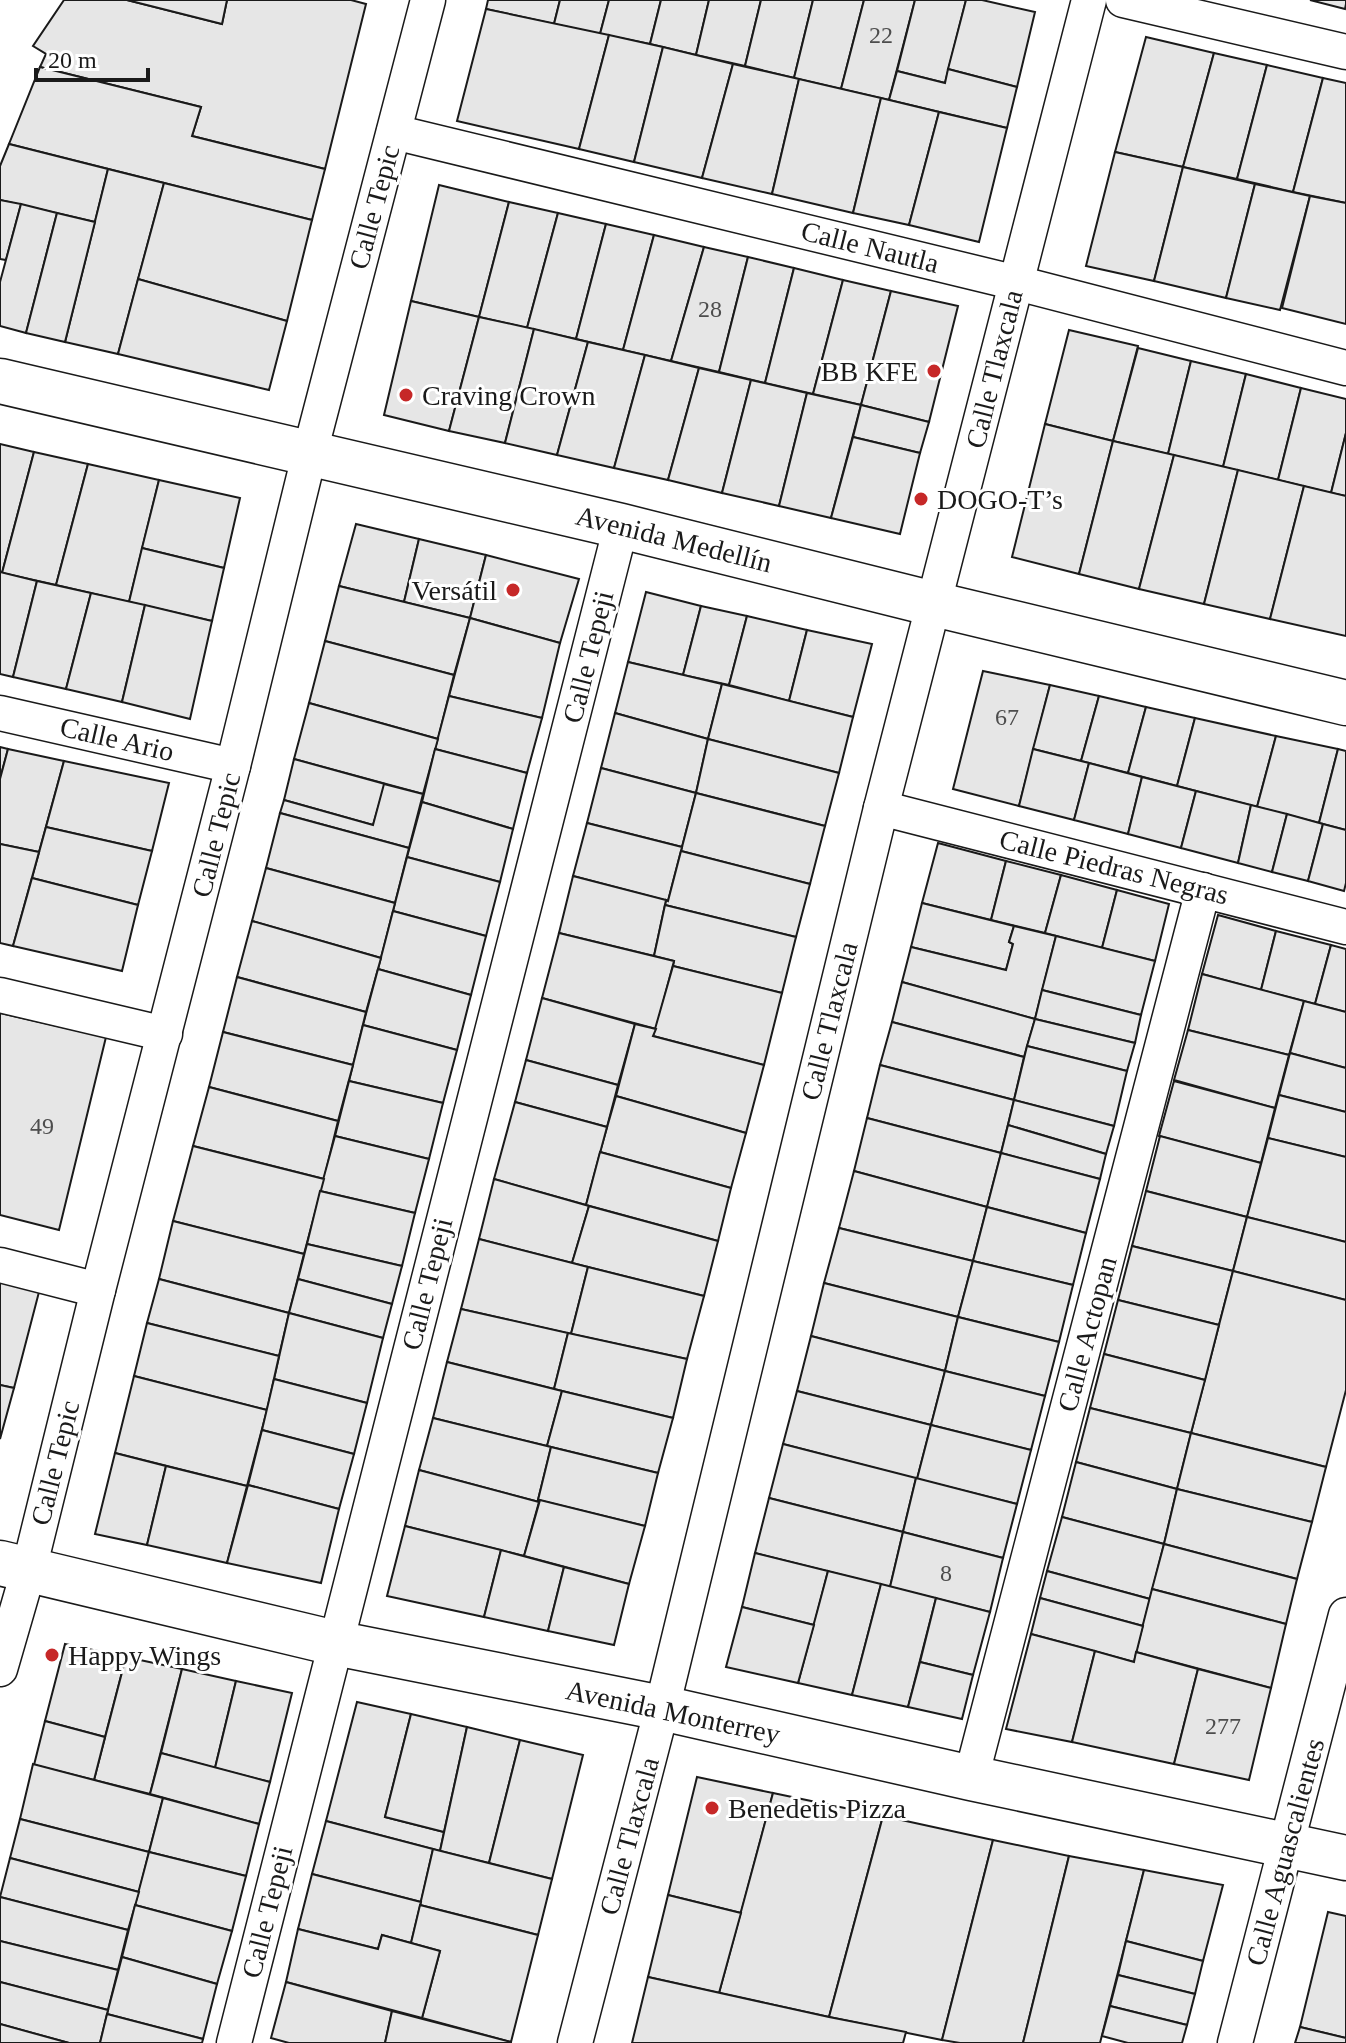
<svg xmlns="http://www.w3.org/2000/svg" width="1346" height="2043" viewBox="0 0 1346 2043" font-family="'Times New Roman',serif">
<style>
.building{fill:#e6e6e6;stroke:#1a1a1a;stroke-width:2}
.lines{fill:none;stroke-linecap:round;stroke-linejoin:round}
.minor-casing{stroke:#1a1a1a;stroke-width:37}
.primary-casing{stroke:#1a1a1a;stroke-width:47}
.minor{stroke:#fff;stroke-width:34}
.primary{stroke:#fff;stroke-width:44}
.poi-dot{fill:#c62828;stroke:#fff;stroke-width:3}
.labels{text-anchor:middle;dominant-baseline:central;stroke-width:6;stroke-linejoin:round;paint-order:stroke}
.number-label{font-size:24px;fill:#4d4d4d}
.street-label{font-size:28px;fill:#1a1a1a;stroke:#fff}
.poi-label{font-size:28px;fill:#1a1a1a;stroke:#fff;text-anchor:start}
</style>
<rect width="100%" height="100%" fill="#fff"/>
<g class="building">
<path d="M64 0H127L222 24 227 0H351L366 4 325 169 192 136 201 107 40 67 46 54 33 46Z"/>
<path d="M127 0H227L222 24Z"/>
<path d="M488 0H560L554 24 486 9Z"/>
<path d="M560 0H609L600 34 554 24Z"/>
<path d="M609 0H661L650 44 600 34Z"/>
<path d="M661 0H709L696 55 650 44Z"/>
<path d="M709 0H761L745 66 696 55Z"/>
<path d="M761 0H813L794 78 745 66Z"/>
<path d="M813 0H864L841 89 794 78Z"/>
<path d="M864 0H915L889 100 841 89Z"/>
<path d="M915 0H966L945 83 897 71Z"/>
<path d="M966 0H982L1035 12 1017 87 948 69Z"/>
<path d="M1310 0H1346V4L1345 9Z"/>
<path d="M486 9 609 35 579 149 457 121Z"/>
<path d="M609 35 663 47 634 162 579 149Z"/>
<path d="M1146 37 1214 53 1183 167 1115 152Z"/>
<path d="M663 47 733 64 702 178 634 162Z"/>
<path d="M1214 53 1267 65 1237 179 1183 167Z"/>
<path d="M733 64 799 79 772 194 702 178Z"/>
<path d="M1267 65 1323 78 1293 192 1237 179Z"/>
<path d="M40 67 201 107 192 136 325 169 312 220 9 144Z"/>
<path d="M948 69 1017 87 1007 128 889 100 897 71 945 83Z"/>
<path d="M1323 78 1346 83V203L1293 192Z"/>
<path d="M799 79 881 98 853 213 772 194Z"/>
<path d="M881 98 939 112 909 225 853 213Z"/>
<path d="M939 112 1007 128 979 242 909 225Z"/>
<path d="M9 144 108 169 95 222 0 200V166Z"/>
<path d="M1115 152 1183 167 1154 281 1086 266Z"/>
<path d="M1183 167 1255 184 1226 298 1154 281Z"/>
<path d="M108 169 164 183 118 354 65 342Z"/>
<path d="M164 183 312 220 287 321 138 279Z"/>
<path d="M1255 184 1310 196 1280 310 1226 298Z"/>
<path d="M439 185 509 202 479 317 411 301Z"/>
<path d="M1310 196 1346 203V324L1282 308Z"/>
<path d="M0 200 21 204 6 260 0 259Z"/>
<path d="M509 202 558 213 527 328 479 317Z"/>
<path d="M21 204 57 213 26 333 0 326V282Z"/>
<path d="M57 213 95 222 65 342 26 333Z"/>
<path d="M558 213 606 224 576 339 527 328Z"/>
<path d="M606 224 654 235 623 350 576 339Z"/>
<path d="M654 235 704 247 671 361 623 350Z"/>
<path d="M704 247 748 257 719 372 671 361Z"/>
<path d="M748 257 794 268 765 383 719 372Z"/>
<path d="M794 268 843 280 813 394 765 383Z"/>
<path d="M138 279 287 321 269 390 118 354Z"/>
<path d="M843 280 891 291 861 405 813 394Z"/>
<path d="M891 291 958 306 929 422 861 405Z"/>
<path d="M411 301 479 317 449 431 384 415Z"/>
<path d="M479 317 534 329 505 443 449 431Z"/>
<path d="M534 329 588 342 557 455 505 443Z"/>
<path d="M1069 330 1138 346 1113 441 1045 424Z"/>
<path d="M588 342 645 355 614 468 557 455Z"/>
<path d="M1138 348 1191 361 1168 454 1113 441Z"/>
<path d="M645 355 699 368 668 480 614 468Z"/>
<path d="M1191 361 1246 374 1223 467 1168 454Z"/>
<path d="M699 368 751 380 722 493 668 480Z"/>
<path d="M1246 374 1301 388 1278 480 1223 467Z"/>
<path d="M751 380 807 393 779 506 722 493Z"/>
<path d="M1301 388 1346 399V433L1331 493 1278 480Z"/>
<path d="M807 393 861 405 831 518 779 506Z"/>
<path d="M861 405 929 422 920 453 853 437Z"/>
<path d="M1045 424 1113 441 1079 574 1012 557Z"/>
<path d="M1346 433V496L1331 493Z"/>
<path d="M853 437 920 453 900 534 831 518Z"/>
<path d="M1113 441 1174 455 1139 589 1079 574Z"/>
<path d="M0 444 34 452 2 573 0 572Z"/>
<path d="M34 452 88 464 56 585 2 573Z"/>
<path d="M1174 455 1238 470 1204 604 1139 589Z"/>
<path d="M88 464 159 480 129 602 56 585Z"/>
<path d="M1238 470 1304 486 1270 619 1204 604Z"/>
<path d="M159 480 240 498 224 568 142 548Z"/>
<path d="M1304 486 1346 496V636L1270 619Z"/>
<path d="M356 524 419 539 404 602 339 586Z"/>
<path d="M419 539 486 555 470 618 404 602Z"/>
<path d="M142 548 224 568 212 621 129 602Z"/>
<path d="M486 555 579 579 560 643 470 618Z"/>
<path d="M0 572 37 581 13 677 0 674Z"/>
<path d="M37 581 91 593 66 689 13 677Z"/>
<path d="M339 586 470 618 454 675 325 641Z"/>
<path d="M646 592 701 606 683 675 628 662Z"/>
<path d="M91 593 145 605 122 702 66 689Z"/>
<path d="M145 605 212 621 190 719 122 702Z"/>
<path d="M701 606 747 616 729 685 683 675Z"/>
<path d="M747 616 807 630 789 701 729 685Z"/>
<path d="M470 618 560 643 542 718 449 696Z"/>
<path d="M807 630 872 644 853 717 789 701Z"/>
<path d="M325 641 454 675 438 739 309 703Z"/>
<path d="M628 662 722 684 708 739 615 713Z"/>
<path d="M983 671 1050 685 1019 806 953 789Z"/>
<path d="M722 684 853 717 839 773 708 739Z"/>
<path d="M1050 685 1099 696 1081 761 1033 749Z"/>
<path d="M449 696 542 718 527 773 435 749Z"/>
<path d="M1099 696 1146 707 1128 773 1081 761Z"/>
<path d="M309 703 438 739 423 794 294 759Z"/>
<path d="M1146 707 1195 718 1177 786 1128 773Z"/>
<path d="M615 713 708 739 696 793 601 768Z"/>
<path d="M1195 718 1276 736 1257 807 1177 786Z"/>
<path d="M1276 736 1338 749 1319 823 1257 807Z"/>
<path d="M708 739 839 773 825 826 696 793Z"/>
<path d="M0 747 8 749 0 779Z"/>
<path d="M8 749 64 761 39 852 0 844V779Z"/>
<path d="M435 749 527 773 513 829 422 802Z"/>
<path d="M1033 749 1089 763 1074 820 1019 806Z"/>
<path d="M1338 749 1346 751V830L1319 823Z"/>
<path d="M294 759 385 784 373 825 284 800Z"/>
<path d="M64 761 169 783 152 851 46 827Z"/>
<path d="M1089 763 1142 777 1128 834 1074 820Z"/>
<path d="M601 768 696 793 682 847 587 823Z"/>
<path d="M1142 777 1196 791 1181 848 1128 834Z"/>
<path d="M384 784 423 794 409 848 280 813 284 800 373 825Z"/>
<path d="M1196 791 1251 805 1238 863 1181 848Z"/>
<path d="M696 793 825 826 810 884 681 851Z"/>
<path d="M422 802 513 829 500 882 407 857Z"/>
<path d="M1251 805 1287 814 1272 872 1238 863Z"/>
<path d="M280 813 409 848 395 903 266 868Z"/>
<path d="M1287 814 1323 824 1308 881 1272 872Z"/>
<path d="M587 823 682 847 668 901 573 876Z"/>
<path d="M1323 824 1346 830V883L1344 891 1308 881Z"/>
<path d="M46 827 152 851 138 905 32 878Z"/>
<path d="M938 843 1006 861 991 920 922 903Z"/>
<path d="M0 844 39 852 13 946 0 943Z"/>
<path d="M681 851 810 884 796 937 665 905 666 900 668 901Z"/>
<path d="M407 857 500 882 486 936 393 911Z"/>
<path d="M1006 861 1061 875 1045 933 991 920Z"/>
<path d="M266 868 395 903 381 958 252 921Z"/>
<path d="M1061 875 1117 890 1102 948 1045 933Z"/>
<path d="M573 876 666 900 654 956 559 933Z"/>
<path d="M32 878 138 905 122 971 13 946Z"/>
<path d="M1117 890 1169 904 1155 961 1102 948Z"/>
<path d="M922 903 1014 926 1009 942 1013 944 1006 970 911 947Z"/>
<path d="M665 905 796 937 782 993 673 966 674 961 654 956Z"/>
<path d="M393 911 486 936 471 995 378 969Z"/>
<path d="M1218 915 1276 931 1261 990 1202 974Z"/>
<path d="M252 921 381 958 366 1012 237 977Z"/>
<path d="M1014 926 1056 936 1035 1019 902 982 911 947 1006 970 1013 944 1009 942Z"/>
<path d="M1276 931 1331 945 1315 1004 1261 990Z"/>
<path d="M559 933 674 961 656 1029 542 998Z"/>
<path d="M1056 936 1155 961 1141 1015 1042 990Z"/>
<path d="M1331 945 1346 949V1012L1315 1004Z"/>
<path d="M673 966 782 993 764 1065 653 1036Z"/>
<path d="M378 969 471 995 457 1050 363 1025Z"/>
<path d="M1202 974 1304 1001 1289 1055 1188 1030Z"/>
<path d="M237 977 366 1012 353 1065 223 1032Z"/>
<path d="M902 982 1035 1019 1024 1057 892 1022Z"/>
<path d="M1042 990 1141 1015 1135 1043 1035 1019Z"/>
<path d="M542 998 635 1024 618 1085 526 1060Z"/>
<path d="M1304 1001 1346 1012V1068L1290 1053Z"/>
<path d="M0 1013 106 1037 59 1230 0 1215Z"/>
<path d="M1035 1019 1135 1043 1127 1071 1027 1046Z"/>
<path d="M892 1022 1024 1057 1014 1100 880 1065Z"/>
<path d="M635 1024 656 1029 653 1036 764 1065 746 1133 616 1096Z"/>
<path d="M363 1025 457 1050 443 1103 349 1081Z"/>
<path d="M1188 1030 1289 1055 1275 1108 1174 1080Z"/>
<path d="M223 1032 353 1065 338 1121 209 1087Z"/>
<path d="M1027 1046 1127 1071 1114 1126 1014 1100Z"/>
<path d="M1290 1053 1346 1068V1112L1279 1095Z"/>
<path d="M526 1060 618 1085 607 1127 515 1102Z"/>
<path d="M880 1065 1014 1100 1001 1153 867 1118Z"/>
<path d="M349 1081 443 1103 429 1159 335 1136Z"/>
<path d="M1174 1081 1275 1108 1261 1163 1159 1136Z"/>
<path d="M209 1087 338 1121 324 1179 193 1146Z"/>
<path d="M1279 1095 1346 1112V1157L1268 1138Z"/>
<path d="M616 1096 746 1133 731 1188 600 1152Z"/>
<path d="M1014 1100 1114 1126 1106 1154 1008 1125Z"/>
<path d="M515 1102 607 1127 586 1205 494 1179Z"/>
<path d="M867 1118 1001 1153 987 1207 854 1171Z"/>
<path d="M1008 1125 1106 1154 1100 1179 1001 1153Z"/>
<path d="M335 1136 429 1159 415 1213 320 1191Z"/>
<path d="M1160 1136 1261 1163 1247 1217 1146 1191Z"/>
<path d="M1268 1138 1346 1157V1242L1247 1217Z"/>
<path d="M193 1146 324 1179 304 1254 173 1221Z"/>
<path d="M600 1152 731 1188 718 1241 586 1205Z"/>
<path d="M1001 1153 1100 1179 1086 1233 987 1207Z"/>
<path d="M854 1171 987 1207 973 1261 839 1228Z"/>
<path d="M494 1179 589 1206 572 1263 479 1239Z"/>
<path d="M320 1191 415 1213 402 1266 307 1244Z"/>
<path d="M1146 1191 1247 1217 1233 1271 1132 1246Z"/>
<path d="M589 1206 718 1241 704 1296 572 1263Z"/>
<path d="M987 1207 1086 1233 1073 1285 973 1261Z"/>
<path d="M1247 1217 1346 1242V1300L1233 1271Z"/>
<path d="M173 1221 304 1254 289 1313 159 1279Z"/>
<path d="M839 1228 973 1261 958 1317 824 1283Z"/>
<path d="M479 1239 588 1267 571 1334 461 1309Z"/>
<path d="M307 1244 402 1266 392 1304 298 1279Z"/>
<path d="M1132 1246 1233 1271 1219 1325 1118 1300Z"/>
<path d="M973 1261 1073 1285 1059 1342 958 1317Z"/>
<path d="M588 1267 704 1296 687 1359 571 1334Z"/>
<path d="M1233 1271 1346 1300V1390L1326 1467 1191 1433Z"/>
<path d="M159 1279 289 1313 279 1356 147 1323Z"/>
<path d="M298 1279 392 1304 383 1338 289 1313Z"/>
<path d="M0 1282 39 1292 14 1388 0 1385Z"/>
<path d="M824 1283 958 1317 945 1371 811 1336Z"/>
<path d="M1118 1300 1219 1325 1205 1380 1104 1354Z"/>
<path d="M461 1309 568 1333 554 1389 447 1362Z"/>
<path d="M289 1313 383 1338 367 1403 274 1379Z"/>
<path d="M958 1317 1059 1342 1045 1396 945 1371Z"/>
<path d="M147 1323 279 1356 267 1410 134 1376Z"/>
<path d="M568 1333 687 1359 673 1418 554 1389Z"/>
<path d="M811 1336 945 1371 931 1425 797 1391Z"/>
<path d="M1104 1354 1205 1380 1191 1433 1090 1408Z"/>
<path d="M447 1362 562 1391 547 1446 433 1418Z"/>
<path d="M945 1371 1045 1396 1031 1450 931 1425Z"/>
<path d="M134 1376 267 1410 247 1486 115 1453Z"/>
<path d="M274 1379 367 1403 354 1454 262 1430Z"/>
<path d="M0 1385 14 1388 0 1439Z"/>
<path d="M562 1391 673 1418 658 1473 547 1446Z"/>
<path d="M797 1391 931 1425 917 1479 783 1444Z"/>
<path d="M1090 1408 1191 1433 1177 1489 1076 1462Z"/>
<path d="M433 1418 551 1447 538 1500 539 1502 419 1470Z"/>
<path d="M931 1425 1031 1450 1017 1504 917 1479Z"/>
<path d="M262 1430 354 1454 339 1509 248 1485Z"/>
<path d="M1191 1433 1326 1467 1312 1522 1177 1489Z"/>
<path d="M783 1444 916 1478 903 1532 769 1498Z"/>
<path d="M551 1447 658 1473 645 1526 538 1500Z"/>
<path d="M115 1453 166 1466 147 1545 95 1534Z"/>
<path d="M1076 1462 1177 1489 1164 1544 1062 1517Z"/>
<path d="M166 1466 247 1486 227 1563 147 1545Z"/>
<path d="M419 1470 539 1502 524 1556 405 1526Z"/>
<path d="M916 1478 1017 1504 1003 1558 903 1532Z"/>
<path d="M248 1485 339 1509 321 1583 227 1563Z"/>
<path d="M1177 1489 1312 1522 1297 1579 1164 1544Z"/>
<path d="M769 1498 903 1532 890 1587 755 1553Z"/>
<path d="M540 1500 645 1526 629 1584 524 1556Z"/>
<path d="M1062 1517 1164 1544 1150 1599 1047 1571Z"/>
<path d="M405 1526 501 1550 484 1617 387 1596Z"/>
<path d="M903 1532 1003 1558 990 1612 890 1587Z"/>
<path d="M1164 1544 1297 1579 1286 1624 1152 1589Z"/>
<path d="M501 1550 564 1567 548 1631 484 1617Z"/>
<path d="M755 1553 828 1571 814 1625 742 1607Z"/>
<path d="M564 1567 629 1584 614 1645 548 1631Z"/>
<path d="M828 1571 881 1584 852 1695 798 1683Z"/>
<path d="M1047 1571 1150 1599 1143 1626 1040 1598Z"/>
<path d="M881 1584 936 1598 908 1707 852 1695Z"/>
<path d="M1152 1589 1286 1624 1271 1688 1136 1652Z"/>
<path d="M936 1598 990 1612 973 1675 920 1662Z"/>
<path d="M1040 1598 1143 1626 1134 1662 1031 1634Z"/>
<path d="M742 1607 814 1625 798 1683 726 1667Z"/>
<path d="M1031 1634 1095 1651 1072 1742 1006 1729Z"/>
<path d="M65 1644 126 1657 105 1737 45 1721Z"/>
<path d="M1095 1651 1134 1662 1136 1652 1198 1669 1174 1764 1072 1742Z"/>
<path d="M126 1657 182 1669 150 1794 94 1780Z"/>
<path d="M920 1662 973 1675 962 1719 908 1707Z"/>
<path d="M182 1669 236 1681 215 1768 161 1753Z"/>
<path d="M1198 1669 1271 1688 1249 1780 1174 1764Z"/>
<path d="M236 1681 292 1693 270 1782 215 1768Z"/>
<path d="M357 1702 411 1714 385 1817 444 1832 440 1851 326 1821Z"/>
<path d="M411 1714 467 1727 444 1832 385 1817Z"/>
<path d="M45 1721 105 1737 94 1780 34 1765Z"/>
<path d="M467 1727 520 1740 489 1863 440 1851Z"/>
<path d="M520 1740 583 1755 552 1879 489 1863Z"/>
<path d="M161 1753 270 1782 259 1824 150 1794Z"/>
<path d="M33 1764 163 1798 149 1852 20 1819Z"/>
<path d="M697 1777 773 1793 741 1913 668 1895Z"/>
<path d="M773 1793 883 1816 829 2017 719 1993Z"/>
<path d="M163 1798 259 1824 246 1876 149 1852Z"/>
<path d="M883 1816 993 1840 942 2040 829 2017Z"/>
<path d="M20 1819 149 1852 139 1892 10 1858Z"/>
<path d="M326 1821 433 1849 421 1902 312 1874Z"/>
<path d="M993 1840 1069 1856 1023 2043H960L942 2040Z"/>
<path d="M433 1849 552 1879 538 1935 420 1905Z"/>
<path d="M149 1852 246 1876 232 1931 135 1905Z"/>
<path d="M1069 1856 1144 1870 1100 2043H1023Z"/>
<path d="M10 1858 139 1892 128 1930 0 1897Z"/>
<path d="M1144 1870 1223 1885 1203 1961 1126 1941Z"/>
<path d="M312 1874 421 1902 411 1943 382 1935 378 1949 298 1929Z"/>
<path d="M668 1895 741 1913 719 1993 648 1977Z"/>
<path d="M0 1897 128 1930 118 1970 0 1941Z"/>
<path d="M135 1905 232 1931 217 1984 122 1957Z"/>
<path d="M420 1905 538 1935 511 2042 422 2018 440 1951 411 1943Z"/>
<path d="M1328 1912 1346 1916V2038L1300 2027Z"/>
<path d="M298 1929 378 1949 382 1935 440 1951 422 2018 286 1982Z"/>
<path d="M0 1941 118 1970 108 2010 0 1982Z"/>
<path d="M1126 1941 1203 1961 1195 1994 1118 1975Z"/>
<path d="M122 1957 217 1984 203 2039 107 2014Z"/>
<path d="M1118 1975 1195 1994 1187 2025 1110 2006Z"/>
<path d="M648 1977 829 2017 906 2032 903 2043H632Z"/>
<path d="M0 1982 108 2010 100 2043H69L0 2024Z"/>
<path d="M286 1982 392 2011 385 2043H289L271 2038Z"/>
<path d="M1110 2006 1187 2025 1182 2043H1128L1102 2036Z"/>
<path d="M392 2011 511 2042V2043H385Z"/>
<path d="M107 2014 203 2039 202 2043H100Z"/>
<path d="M0 2024 69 2043H0Z"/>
<path d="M1300 2027 1346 2038V2043H1295Z"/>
</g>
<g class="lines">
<defs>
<g id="minor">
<path d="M1123 0 1346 52"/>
<path d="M394 132 1017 283 1346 368"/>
<path d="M0 713 233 766"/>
<path d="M881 808 1346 927"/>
<path d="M0 995 165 1034"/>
<path d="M0 1265 98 1290"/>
<path d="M0 1669 29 1569 98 1290 233 766 310 452 428 0"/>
<path d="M971 1778 1203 890"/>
<path d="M234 2043 621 526"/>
<path d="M575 2043 662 1708 881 808 1089 0"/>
<path d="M1235 2043 1346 1615"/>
</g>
<g id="primary">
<path d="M0 381 621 526 934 604 1346 703"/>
<path d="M0 1563 335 1643 662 1708 971 1778 1346 1858"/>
</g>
</defs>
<use href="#minor" class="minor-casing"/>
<use href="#primary" class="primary-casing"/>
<use href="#minor" class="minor"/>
<use href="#primary" class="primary"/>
</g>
<g class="poi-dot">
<circle cx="934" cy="371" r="8"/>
<circle cx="406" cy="395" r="8"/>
<circle cx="921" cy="499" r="8"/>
<circle cx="513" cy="590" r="8"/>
<circle cx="52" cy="1655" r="8"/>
<circle cx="712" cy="1808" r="8"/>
</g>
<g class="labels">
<g class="number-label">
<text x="881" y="35">22</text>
<text x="710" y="309">28</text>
<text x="1007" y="717">67</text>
<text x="42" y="1126">49</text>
<text x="946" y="1573">8</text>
<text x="1223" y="1726">277</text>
</g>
<g class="street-label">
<text transform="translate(374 207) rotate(-75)">Calle Tepic</text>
<text transform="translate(870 247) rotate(14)">Calle Nautla</text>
<text transform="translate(994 369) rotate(-76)">Calle Tlaxcala</text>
<text transform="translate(674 539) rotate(14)">Avenida Medellín</text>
<text transform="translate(588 657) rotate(-76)">Calle Tepeji</text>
<text transform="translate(117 739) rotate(13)">Calle Ario</text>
<text transform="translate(216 835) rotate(-76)">Calle Tepic</text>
<text transform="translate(1114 867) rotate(14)">Calle Piedras Negras</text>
<text transform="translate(829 1021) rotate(-76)">Calle Tlaxcala</text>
<text transform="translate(427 1284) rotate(-76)">Calle Tepeji</text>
<text transform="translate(1087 1334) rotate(-75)">Calle Actopan</text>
<text transform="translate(55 1463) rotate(-76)">Calle Tepic</text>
<text transform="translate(673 1712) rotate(12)">Avenida Monterrey</text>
<text transform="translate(629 1836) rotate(-75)">Calle Tlaxcala</text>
<text transform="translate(1285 1852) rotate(-75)">Calle Aguascalientes</text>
<text transform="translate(267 1912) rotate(-76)">Calle Tepeji</text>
</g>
<g class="poi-label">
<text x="918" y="371" text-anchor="end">BB KFE</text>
<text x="422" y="395">Craving Crown</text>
<text x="937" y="499">DOGO-T’s</text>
<text x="497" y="590" text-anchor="end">Versátil</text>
<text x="68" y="1655">Happy Wings</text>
<text x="728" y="1808">Benedetis Pizza</text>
</g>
</g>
<path d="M36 68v12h112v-12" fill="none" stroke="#1a1a1a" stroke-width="4"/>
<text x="48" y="68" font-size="24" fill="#1a1a1a" stroke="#ffffff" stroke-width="6" paint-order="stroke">20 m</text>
</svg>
